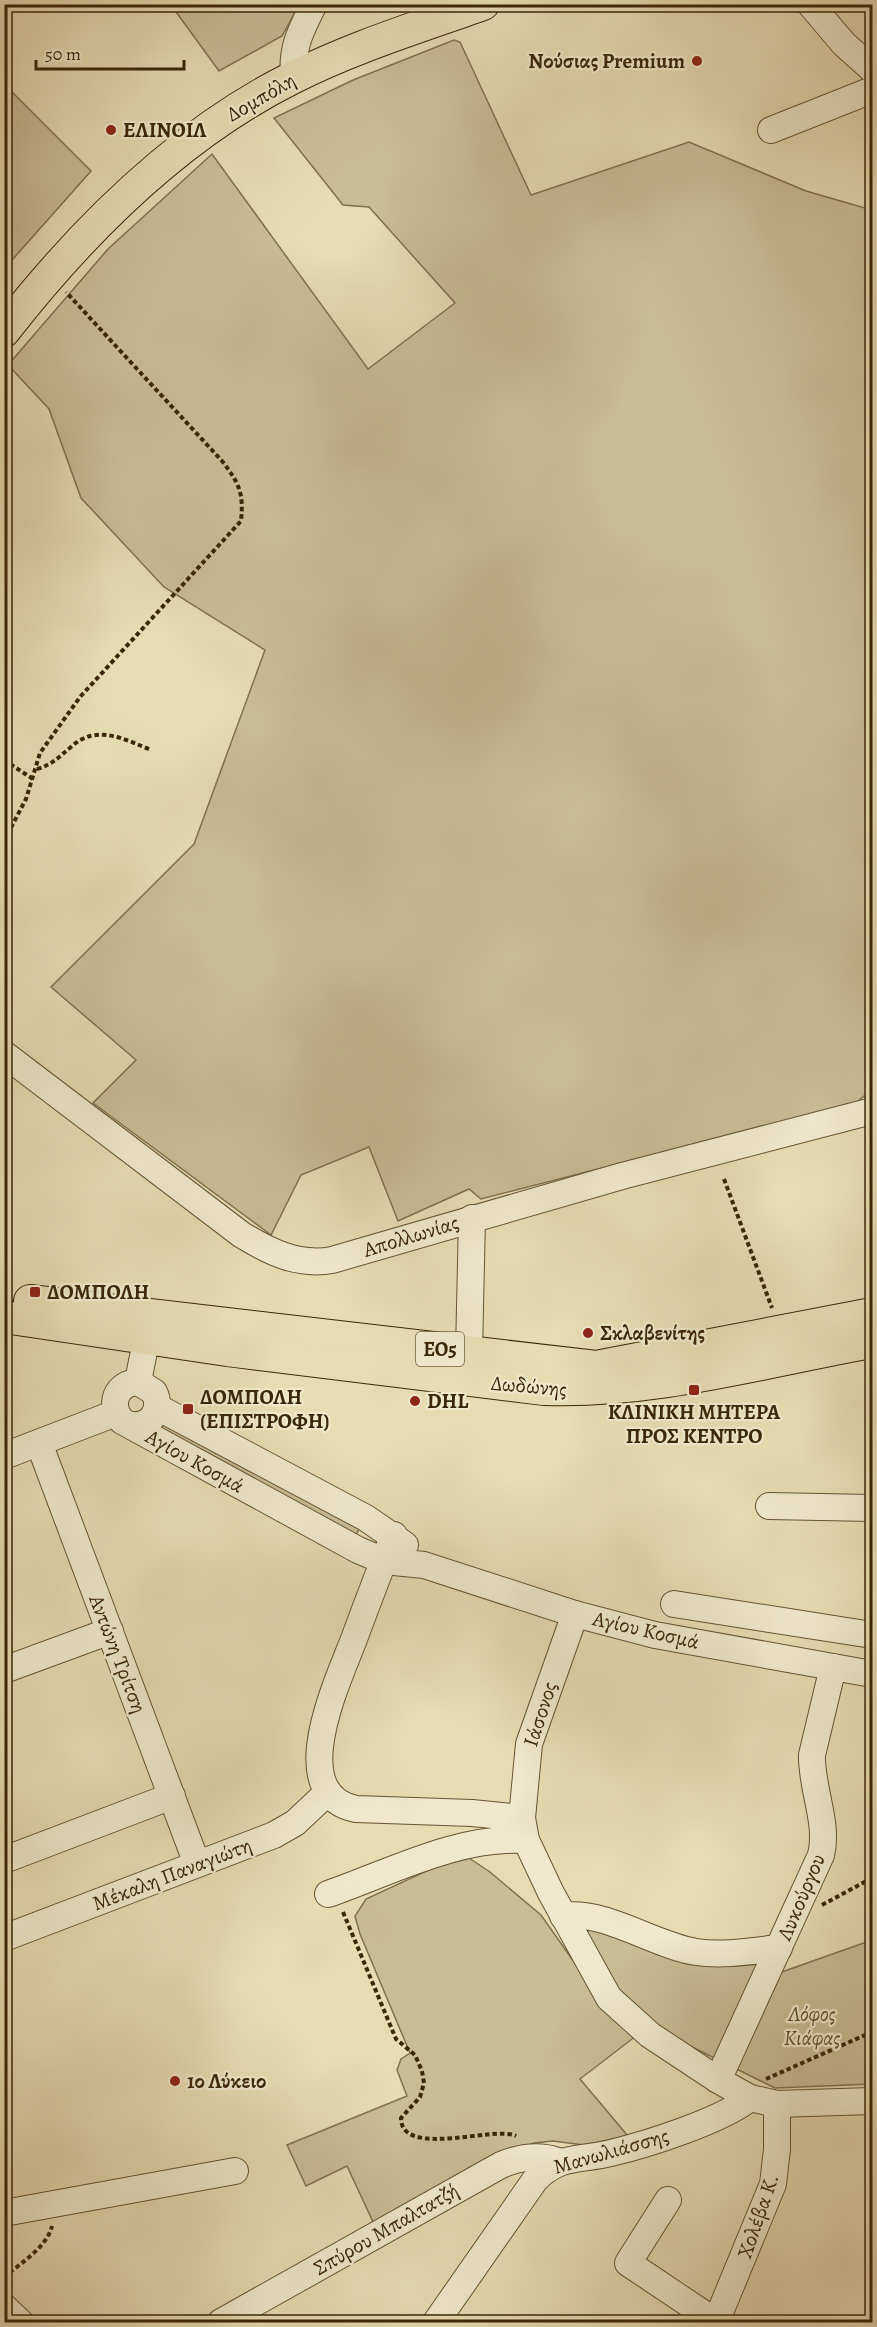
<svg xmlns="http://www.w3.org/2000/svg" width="877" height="2327" viewBox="0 0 877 2327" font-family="Alegreya,serif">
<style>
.green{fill:#cabc95;stroke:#82714f;stroke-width:1.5}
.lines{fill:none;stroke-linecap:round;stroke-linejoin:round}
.minor-casing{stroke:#665333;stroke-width:28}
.major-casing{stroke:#3b2609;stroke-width:34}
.path{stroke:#3b2609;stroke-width:4;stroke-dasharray:4.5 3;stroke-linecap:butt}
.minor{stroke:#efe8cd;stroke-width:26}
.major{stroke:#e7dbb2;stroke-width:32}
.poi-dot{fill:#8f2418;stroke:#efe8cd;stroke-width:2}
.labels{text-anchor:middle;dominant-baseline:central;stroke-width:4.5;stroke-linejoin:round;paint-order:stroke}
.shield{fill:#efe8cd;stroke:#716044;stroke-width:1.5}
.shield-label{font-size:20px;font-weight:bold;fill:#3b2609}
.poi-label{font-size:21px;font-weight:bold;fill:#3b2609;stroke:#efe8cd;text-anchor:start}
.street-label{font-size:21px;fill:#3b2609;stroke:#efe8cd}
.park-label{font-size:21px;font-style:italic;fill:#5f4c2c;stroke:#efe8cd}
</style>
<rect width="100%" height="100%" fill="#e7dbb2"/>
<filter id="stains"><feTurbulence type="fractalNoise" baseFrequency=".00333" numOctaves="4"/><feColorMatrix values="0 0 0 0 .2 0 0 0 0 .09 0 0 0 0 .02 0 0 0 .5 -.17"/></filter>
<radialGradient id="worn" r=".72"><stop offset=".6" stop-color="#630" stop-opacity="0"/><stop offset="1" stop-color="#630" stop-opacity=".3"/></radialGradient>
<g class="green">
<path d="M171 5H299L282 36 219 71Z"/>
<path d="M454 40 460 42 531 195 689 142 806 191 872 210V1089L856 1103 481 1199 469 1189 398 1221 369 1147 301 1175 271 1235 93 1103 136 1060 51 987 194 844 265 650 164 587 81 498 49 409 8 365 108 249 212 154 368 369 455 303 369 207 343 205 274 118 353 80Z"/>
<path d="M5 85 91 171 5 268Z"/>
<path d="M164 1422 359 1529 353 1540 158 1433Z"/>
<path d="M463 1854 490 1872 541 1915 586 1979 636 2036 580 2079 628 2136 584 2145 553 2141 534 2143 503 2155 374 2224 347 2166 306 2186 287 2145 407 2096 397 2070 401 2059 410 2053 360 1934 355 1916 366 1899Z"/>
<path d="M597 1923 764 1959 776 1974 872 1940V2084L775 2088 680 2041 656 2026 612 1991 584 1935Z"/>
</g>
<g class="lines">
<defs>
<g id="minor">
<path d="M810 4 844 44 872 69"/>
<path d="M294 77C291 48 301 30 314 4"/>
<path d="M771 130 872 90"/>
<path d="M4 1054 242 1235C270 1252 298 1266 332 1260L622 1176 872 1111"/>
<path d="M469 1352 472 1218"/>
<path d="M138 1382 150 1320"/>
<path d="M157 1407 366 1518 405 1545"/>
<path d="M132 1425C151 1427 163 1409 154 1392L138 1382C116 1383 108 1405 122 1421L358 1550 384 1561 424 1565 575 1614 655 1635 872 1674"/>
<path d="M39 1443 197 1864"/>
<path d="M4 1456 116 1413"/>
<path d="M769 1506 872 1508"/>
<path d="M394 1535C380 1569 367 1604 354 1639 339 1679 283 1794 356 1809L472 1813 522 1818"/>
<path d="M674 1604 872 1635"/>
<path d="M575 1614 529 1744 522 1818 526 1840 551 1893 609 1998 650 2035 718 2080 750 2098 777 2104 872 2101"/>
<path d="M4 1670 110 1631"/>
<path d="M4 1860 172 1796"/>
<path d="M328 1894C391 1872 458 1836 526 1840"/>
<path d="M563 1916C606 1910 653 1945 696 1952 723 1956 752 1951 779 1948"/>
<path d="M4 1938 274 1835 295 1823 328 1792"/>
<path d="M718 2080 821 1855C829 1823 811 1788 812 1755L833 1667"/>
<path d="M668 2200 628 2263 716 2322"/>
<path d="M4 2213 235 2171"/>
<path d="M4 2307 20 2322"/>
<path d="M221 2322 501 2165C520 2157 538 2154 558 2161"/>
<path d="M436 2322 535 2180C560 2154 580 2161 611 2153 648 2144 721 2121 750 2098"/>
<path d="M716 2322 773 2184 777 2149V2104"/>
</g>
<g id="major">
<path d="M4 331C82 231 178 135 292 78 353 47 419 27 483 4"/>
<path d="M30 1301 596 1367 872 1314"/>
<path d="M4 1317 227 1350 544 1389C655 1393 764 1361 872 1342"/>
</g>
</defs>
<use href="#minor" class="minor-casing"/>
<use href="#major" class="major-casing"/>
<g class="path">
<path d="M4 760 33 779"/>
<path d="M37 769C52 765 60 756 72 746 97 724 124 739 151 750"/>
<path d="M4 841 26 799 40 753 80 697 241 521C244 493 239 483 222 461L66 292"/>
<path d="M724 1179 772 1308"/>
<path d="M822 1905 872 1878"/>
<path d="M343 1912 396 2039 415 2055 422 2071 424 2083 420 2097 401 2118C401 2159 496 2125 516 2136"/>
<path d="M766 2079 872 2032"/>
<path d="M4 2277C21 2263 47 2247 52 2226"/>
</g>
<use href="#minor" class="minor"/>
<use href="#major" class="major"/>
</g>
<g class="poi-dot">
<circle cx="697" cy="61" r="6"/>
<circle cx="111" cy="130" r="6"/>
<rect x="29" y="1286" width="12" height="12" rx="3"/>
<circle cx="588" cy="1333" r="6"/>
<rect x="688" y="1384" width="12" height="12" rx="3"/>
<circle cx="415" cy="1401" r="6"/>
<rect x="182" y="1403" width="12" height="12" rx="3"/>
<circle cx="175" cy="2081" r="6"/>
</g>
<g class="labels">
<rect class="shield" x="416" y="1332" width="48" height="34" rx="4.5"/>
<g class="shield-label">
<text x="440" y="1349">ΕΟ5</text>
</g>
<g class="poi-label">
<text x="685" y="61" text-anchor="end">Νούσιας Premium</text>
<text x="123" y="130">ΕΛΙΝΟΙΛ</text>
<text x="47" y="1292">ΔΟΜΠΟΛΗ</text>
<text x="600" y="1333">Σκλαβενίτης</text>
<text x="200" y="1397">ΔΟΜΠΟΛΗ<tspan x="200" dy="24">(ΕΠΙΣΤΡΟΦΗ)</tspan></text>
<text x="427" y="1401">DHL</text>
<text x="694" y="1412" text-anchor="middle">ΚΛΙΝΙΚΗ ΜΗΤΕΡΑ<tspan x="694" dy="24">ΠΡΟΣ ΚΕΝΤΡΟ</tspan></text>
<text x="187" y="2081">1ο Λύκειο</text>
</g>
<g class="street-label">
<text transform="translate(261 97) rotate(-30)">Δομπόλη</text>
<text transform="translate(411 1236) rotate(-17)">Απολλωνίας</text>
<text transform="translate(529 1386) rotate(5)">Δωδώνης</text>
<text transform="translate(195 1461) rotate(29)">Αγίου Κοσμά</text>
<text transform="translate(646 1630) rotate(13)">Αγίου Κοσμά</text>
<text transform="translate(118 1654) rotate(69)">Αντώνη Τρίτση</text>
<text transform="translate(540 1714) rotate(-72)">Ιάσονος</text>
<text transform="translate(172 1874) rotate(-21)">Μέκαλη Παναγιώτη</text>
<text transform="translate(801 1897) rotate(-67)">Λυκούργου</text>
<text transform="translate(611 2151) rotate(-16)">Μανωλιάσσης</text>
<text transform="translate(758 2216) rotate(-71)">Χολέβα Κ.</text>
<text transform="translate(386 2229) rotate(-30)">Σπύρου Μπαλτατζή</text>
</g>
<g class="park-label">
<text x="812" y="2014">Λόφος<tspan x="812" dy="24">Κιάφας</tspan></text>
</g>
</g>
<rect width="877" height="2327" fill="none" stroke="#e7dbb2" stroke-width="24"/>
<rect x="6" y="6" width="865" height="2315" fill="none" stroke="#3b2609" stroke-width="3"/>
<rect x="12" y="12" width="853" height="2303" fill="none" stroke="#3b2609" stroke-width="1.5"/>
<path d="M36 60v9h148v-9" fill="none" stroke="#3b2609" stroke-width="3"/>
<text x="45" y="60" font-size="18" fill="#3b2609" stroke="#efe8cd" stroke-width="4.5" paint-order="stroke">50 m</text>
<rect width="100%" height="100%" filter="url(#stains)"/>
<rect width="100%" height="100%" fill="url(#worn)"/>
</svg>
